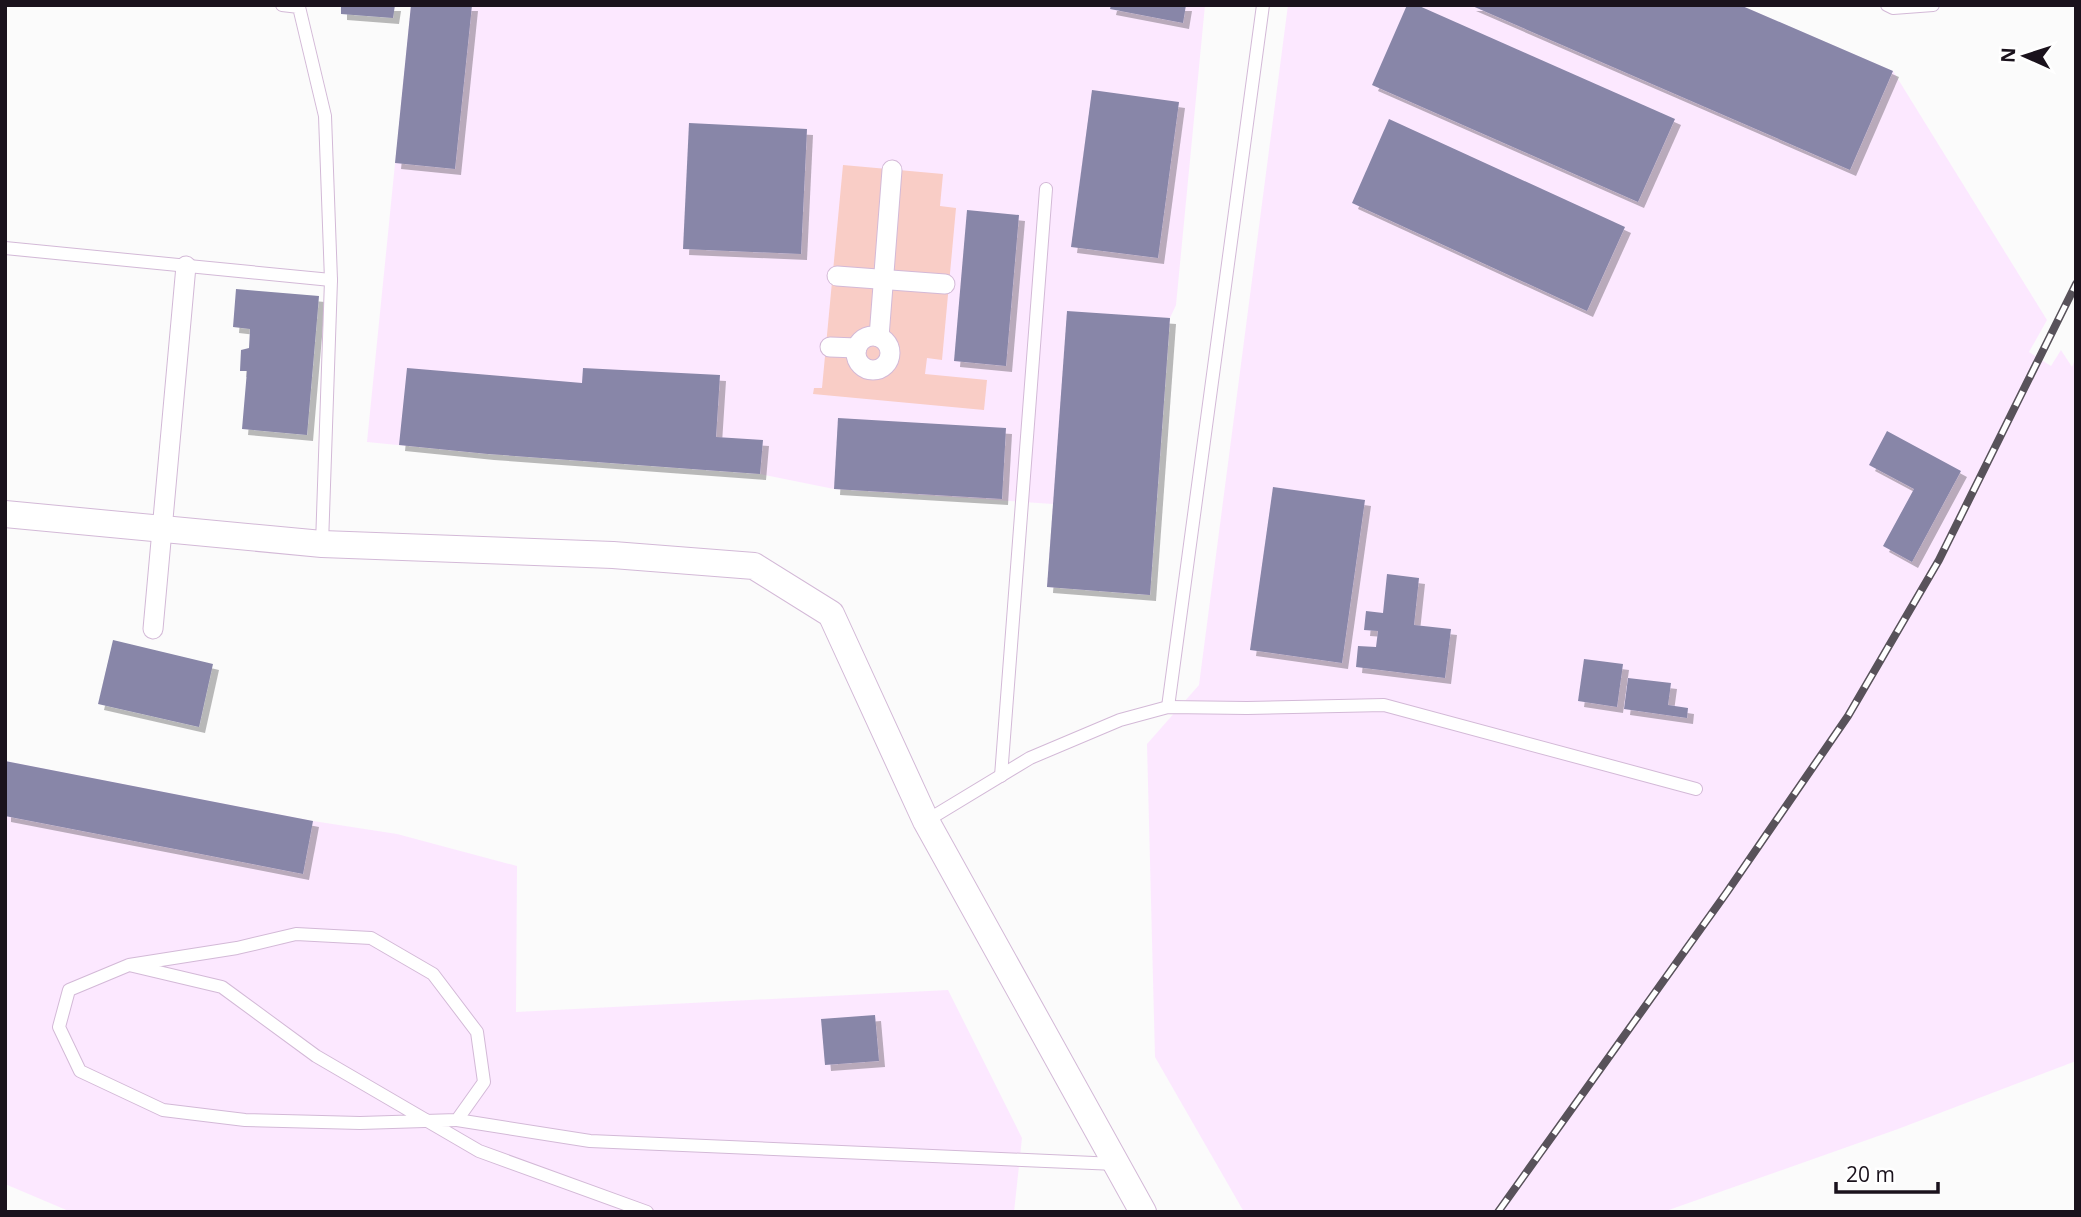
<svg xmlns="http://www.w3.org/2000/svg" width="2081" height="1217" viewBox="0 0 2081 1217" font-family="'Open Sans',sans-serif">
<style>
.built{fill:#fce8ff}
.green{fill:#f9cdc6}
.building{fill:#8886a8;filter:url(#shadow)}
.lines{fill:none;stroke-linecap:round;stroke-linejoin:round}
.service-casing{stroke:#d3b9d7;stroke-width:14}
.pedestrian-casing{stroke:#d3b9d7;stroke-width:21}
.minor-casing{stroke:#d3b9d7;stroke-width:28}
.service{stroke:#fff;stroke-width:12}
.pedestrian{stroke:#fff;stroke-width:19}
.minor{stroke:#fff;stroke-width:26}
.rail-casing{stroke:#58525a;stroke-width:8}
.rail{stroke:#fff;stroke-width:5;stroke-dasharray:16;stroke-linecap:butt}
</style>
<defs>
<filter id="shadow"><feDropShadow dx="6" dy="6" stdDeviation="0" flood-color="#0004"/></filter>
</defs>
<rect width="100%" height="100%" fill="#fbfbfb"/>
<g class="built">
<path d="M411 5H1205L1176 305 1170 318 1150 595 1047 587 1053 504 834 489 760 474 488 454 367 442Z"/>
<path d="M1288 5H1740L1893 71 2047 320 2029 352 2051 366 2061 350 2072 367 2076 357V1061L1898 1129 1663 1212H1244L1155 1057 1147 744 1199 685Z"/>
<path d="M5 761 313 821 397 834 517 866 516 1012 948 990 1022 1138 1014 1212H71L5 1184Z"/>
</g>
<path class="green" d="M843 165 943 174 940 206 956 208 942 360 927 358 925 374 987 380 984 410 813 394 814 388H822Z"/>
<g class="building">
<path d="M341 5H395L393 18 341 14Z"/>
<path d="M411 5H472L455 169 395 163Z"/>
<path d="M1111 5H1186L1183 23 1110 9Z"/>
<path d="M1407 5H1417L1675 119 1638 202 1372 85Z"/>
<path d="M1470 5H1740L1893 71 1850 170Z"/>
<path d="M1092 90 1179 102 1158 258 1071 247Z"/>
<path d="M1389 119 1625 227 1587 311 1352 203Z"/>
<path d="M689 123 807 129 801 254 683 249Z"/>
<path d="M967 210 1019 215 1006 366 954 361Z"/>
<path d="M236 289 319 296 307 435 242 429 247 371H240L241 350 249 348 250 329 233 327Z"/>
<path d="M1067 311 1170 318 1150 595 1047 587Z"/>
<path d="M407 368 582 383 583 368 720 375 716 437 763 440 760 474 488 454 399 445Z"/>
<path d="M838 418 1006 428 1002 499 834 489Z"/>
<path d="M1887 431 1961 471 1912 562 1883 546 1914 489 1869 465Z"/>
<path d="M1273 487 1365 500 1342 663 1250 650Z"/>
<path d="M1387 574 1419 578 1414 625 1451 629 1445 678 1356 667 1358 646 1376 647 1378 631 1364 630 1366 611 1383 613Z"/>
<path d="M113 640 213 664 199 727 98 704Z"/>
<path d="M1584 659 1623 664 1617 707 1578 701Z"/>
<path d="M1628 678 1671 683 1668 705 1688 708 1687 718 1624 709Z"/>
<path d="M5 761 313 821 303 874 5 816Z"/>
<path d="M875 1015 879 1061 825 1065 821 1019Z"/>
</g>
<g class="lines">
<defs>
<g id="service">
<path d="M282 5 299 7 325 116 331 280 322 544"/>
<path d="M1887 5 1893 8 1933 5"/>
<path d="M5 248 331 280"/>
<path d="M1168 707 1263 5"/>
<path d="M1001 776 1046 189"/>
<path d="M926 821 1030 758 1120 720 1168 707 1247 708 1384 705 1696 789"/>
<path d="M129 965 237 948 296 934 371 938 433 974 477 1032 484 1082 457 1120 360 1123 245 1120 163 1110 80 1071 59 1027 69 990 129 965 222 987 316 1056 479 1151 647 1212"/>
<path d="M457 1120 590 1141 1116 1164"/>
</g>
<g id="pedestrian">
<path d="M837 276 945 284"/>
<circle cx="873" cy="353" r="17"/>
<path d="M879 337 892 170"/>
<path d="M830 347 857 348"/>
<path d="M153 629 186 266"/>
</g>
<path id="minor" d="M5 514 322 544 613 555 754 566 831 614 926 821 1143 1212"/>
</defs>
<use href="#service" class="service-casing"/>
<use href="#pedestrian" class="pedestrian-casing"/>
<use href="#minor" class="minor-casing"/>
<use href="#service" class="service"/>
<use href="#pedestrian" class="pedestrian"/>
<use href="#minor" class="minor"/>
<defs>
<path id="rail" d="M1498 1212 1727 892 1848 716 1939 560 2076 284"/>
</defs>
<use href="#rail" class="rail-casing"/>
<use href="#rail" class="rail"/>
</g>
<rect width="2081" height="1217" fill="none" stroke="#1a121c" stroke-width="14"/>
<g transform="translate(2025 56) rotate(273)" stroke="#ffffff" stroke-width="5" paint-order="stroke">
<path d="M0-5L12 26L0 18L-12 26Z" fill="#1a121c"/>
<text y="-10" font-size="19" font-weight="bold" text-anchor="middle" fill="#1a121c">N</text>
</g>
<path d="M1836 1182v10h102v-10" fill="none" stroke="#1a121c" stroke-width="3.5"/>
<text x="1846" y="1182" font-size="21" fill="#1a121c" stroke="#ffffff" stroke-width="5" paint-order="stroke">20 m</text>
</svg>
